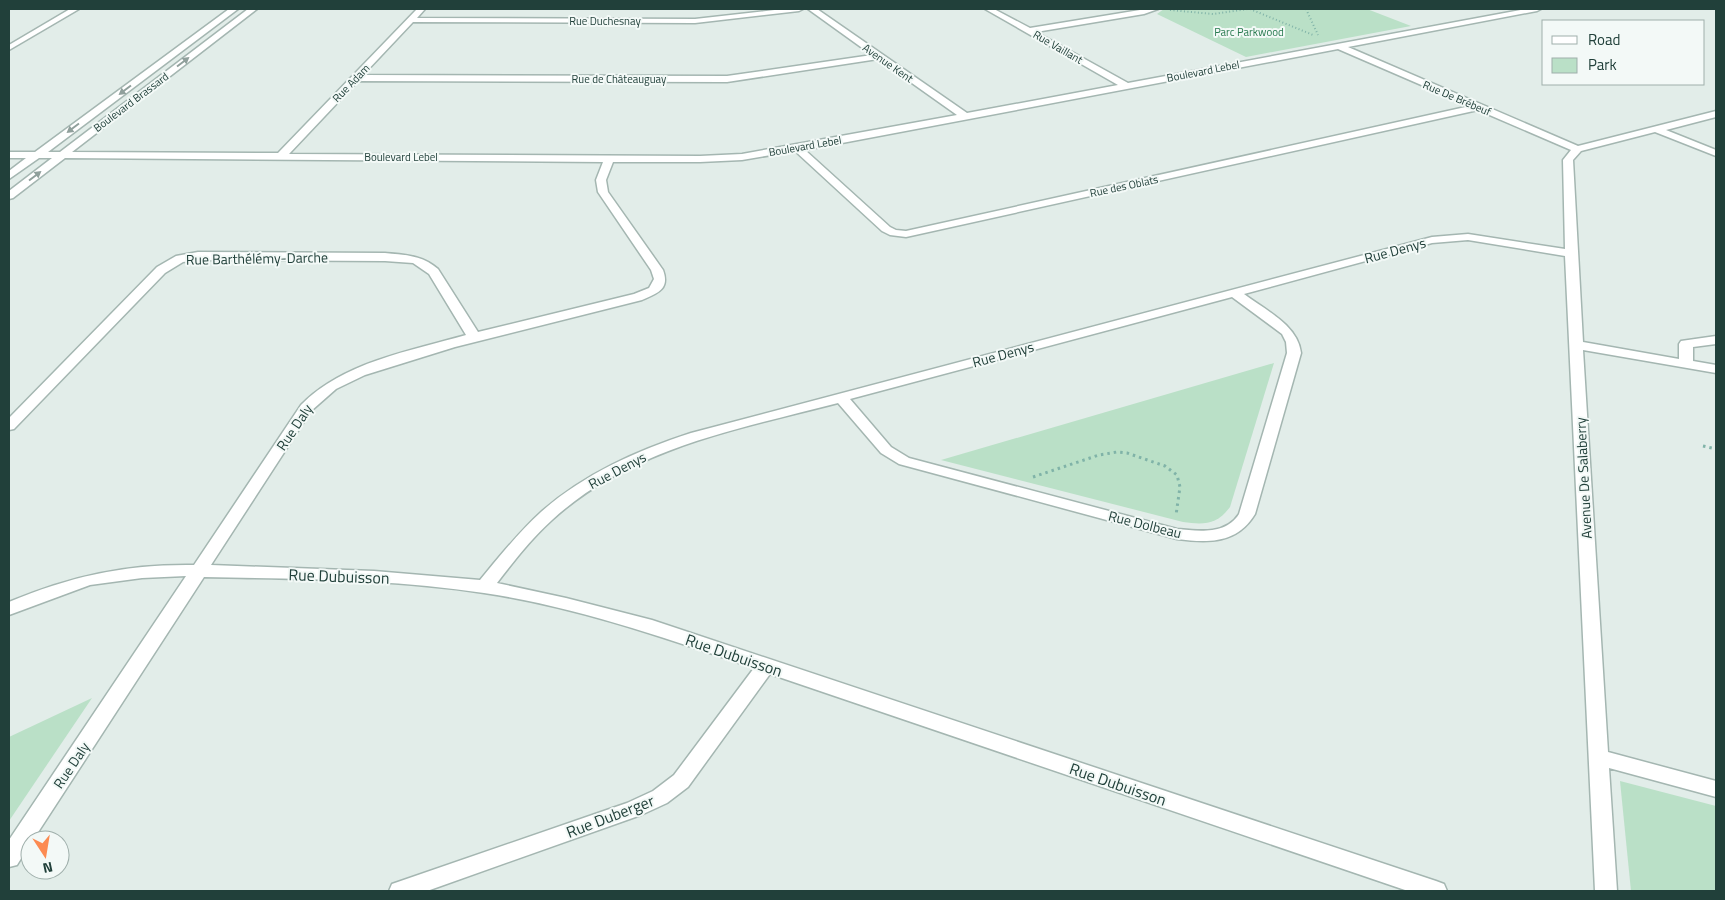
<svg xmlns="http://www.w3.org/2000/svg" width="1725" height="900" viewBox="0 0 1725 900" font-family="'Titillium Web',sans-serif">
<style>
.green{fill:#bae0c7}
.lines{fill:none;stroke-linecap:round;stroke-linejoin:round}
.minor-casing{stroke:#a4b6b1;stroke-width:3}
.path-far1{stroke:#80b3a8;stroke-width:2;stroke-dasharray:1 2.5;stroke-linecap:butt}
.path{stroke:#80b3a8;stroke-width:3;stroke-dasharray:2.5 4;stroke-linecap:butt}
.minor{fill:#fff;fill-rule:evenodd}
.oneway{fill:#90a09c}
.labels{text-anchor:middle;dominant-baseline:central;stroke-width:4;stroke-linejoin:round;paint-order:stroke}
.far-street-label{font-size:11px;fill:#21403a;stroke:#f3f9f7}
.far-park-label{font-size:11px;fill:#287a4f;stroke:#f3f9f7}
.street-label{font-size:14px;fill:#21403a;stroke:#f3f9f7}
.near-street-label{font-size:16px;fill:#21403a;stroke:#f3f9f7}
</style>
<rect width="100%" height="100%" fill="#e2ede9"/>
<g class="green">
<path d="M1164 9H1367L1411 26 1246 57 1157 14Z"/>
<path d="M1274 363 1230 507C1217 525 1203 525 1183 522L941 460Z"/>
<path d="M92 698 9 821V737Z"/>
<path d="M1620 781 1716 806V891H1631Z"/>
</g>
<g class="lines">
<defs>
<g id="minor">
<path d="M70 9H79L9 50V45Z"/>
<path d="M229 9H238L48 152H60L248 9H257L72 152 278 153 417 9H425L417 18 695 19 783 9H803L799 11 695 23 413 22 363 75 727 76 872 55 808 9H817L967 113 1118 85 985 9H994L1030 28 1146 9H1158L1144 14 1036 32 1128 83 1526 9H1541L1537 11 1348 47 1578 146 1716 111V117L1666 130 1716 150V156L1655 132 1581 151 1573 160 1583 342 1679 359V344L1681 341 1716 336V344L1693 347V361L1716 365V373L1583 350 1608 752 1716 781V797L1609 768 1617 891H1595L1565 256 1468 240 1432 243 1244 294C1265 310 1298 325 1301 353L1255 514C1237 544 1208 543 1177 539L899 464 881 453 838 403C739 429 630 448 552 520 531 539 514 561 497 583L566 598 652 620 1436 881 1444 884 1447 891H1408L770 674 688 787 667 803 641 815 427 891H389L392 884 627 803 653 791 674 775 754 668C665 638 577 607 484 593 392 579 297 579 204 577L33 840H30V844L17 865 9 867V840L186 576 142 578 90 585 9 615V602C71 576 126 564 194 565L301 405C343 362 410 351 466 335L429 274 413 263 385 261 198 260 183 262 165 273 14 429 9 430V418L157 267 176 256 198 252 385 253C405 255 422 255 438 269L478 332 634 294 649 288 654 279 651 270 598 192 596 180 603 162 65 158 13 198 9 199V191L52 158H39L9 179V171L26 158H9V152H35ZM1338 49 1470 106 906 231 896 230 890 227 805 150ZM878 59 957 115 742 154 700 156 289 154 358 81 727 82ZM1478 110 1571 150 1563 160 1565 249 1468 234 1432 237 691 433C636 451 584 474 541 512 518 533 499 557 480 580L374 571 211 565 311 411 336 389 365 375 455 347 642 300C658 293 670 289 663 270L608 192 606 180 613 162H700L742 160 795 151 882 231 890 235 906 237ZM1232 297 1282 334 1286 342 1287 353 1239 514C1226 535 1198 531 1177 529L909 458 891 447 850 399Z"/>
</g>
</defs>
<use href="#minor" class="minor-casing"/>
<g class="path-far1">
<path d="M1250 9 1313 35"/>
<path d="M1306 9 1318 35"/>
<path d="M1170 10 1213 14 1248 9"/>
</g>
<g class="path">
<path d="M1703 446 1716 449"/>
<path d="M1033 477 1099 455 1117 452 1127 453 1165 466 1177 475 1180 487 1176 515"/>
</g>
<use href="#minor" class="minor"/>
</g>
<defs><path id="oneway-solid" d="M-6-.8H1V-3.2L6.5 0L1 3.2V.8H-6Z" transform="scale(1.25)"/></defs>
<g class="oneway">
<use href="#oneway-solid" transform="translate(183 62) rotate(-37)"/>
<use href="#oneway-solid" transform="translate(125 90) rotate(143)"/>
<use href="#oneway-solid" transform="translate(73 128) rotate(143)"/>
<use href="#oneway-solid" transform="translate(35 176) rotate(-37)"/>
</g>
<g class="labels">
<g class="far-street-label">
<text x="605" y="21">Rue Duchesnay</text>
<text transform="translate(1058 47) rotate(30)">Rue Vaillant</text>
<text transform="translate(888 63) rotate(35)">Avenue Kent</text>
<text transform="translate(1203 71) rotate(-11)">Boulevard Lebel</text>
<text x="619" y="79">Rue de Châteauguay</text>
<text transform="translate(351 83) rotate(-46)">Rue Adam</text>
<text transform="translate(1457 98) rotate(23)">Rue De Brébeuf</text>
<text transform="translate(131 102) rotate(-37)">Boulevard Brassard</text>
<text transform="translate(805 146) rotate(-10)">Boulevard Lebel</text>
<text x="401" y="157">Boulevard Lebel</text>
<text transform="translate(1124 186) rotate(-12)">Rue des Oblats</text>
</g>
<g class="far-park-label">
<text x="1249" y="32">Parc Parkwood</text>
</g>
<g class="street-label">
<text transform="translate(1395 250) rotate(-15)">Rue Denys</text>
<text transform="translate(257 258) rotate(-1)">Rue Barthélémy-Darche</text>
<text transform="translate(1003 354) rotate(-15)">Rue Denys</text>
<text transform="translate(294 427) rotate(-56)">Rue Daly</text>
<text transform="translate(617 470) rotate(-28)">Rue Denys</text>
<text transform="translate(1583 478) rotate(-93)">Avenue De Salaberry</text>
<text transform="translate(1145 524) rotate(14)">Rue Dolbeau</text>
<text transform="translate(71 765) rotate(-56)">Rue Daly</text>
</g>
<g class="near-street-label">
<text transform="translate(339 576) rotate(2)">Rue Dubuisson</text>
<text transform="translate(734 655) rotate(19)">Rue Dubuisson</text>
<text transform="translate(1118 784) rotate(19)">Rue Dubuisson</text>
<text transform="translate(610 816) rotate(-21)">Rue Duberger</text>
</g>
</g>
<rect width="1725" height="900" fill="none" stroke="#21403a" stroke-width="20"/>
<rect x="1542" y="20" width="162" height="65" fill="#f3f9f7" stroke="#9fafab"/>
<rect x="1552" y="36" width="25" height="8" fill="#ffffff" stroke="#9fafab"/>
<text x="1588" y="45" font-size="15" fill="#21403a">Road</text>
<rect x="1552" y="58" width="25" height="15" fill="#bae0c7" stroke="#9fafab"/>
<text x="1588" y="70" font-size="15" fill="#21403a">Park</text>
<g transform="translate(45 855) rotate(168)"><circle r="24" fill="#f3f9f7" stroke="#9fafab"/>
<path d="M0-4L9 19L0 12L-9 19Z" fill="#fc8b52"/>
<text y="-8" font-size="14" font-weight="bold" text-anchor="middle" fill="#21403a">N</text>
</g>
</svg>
